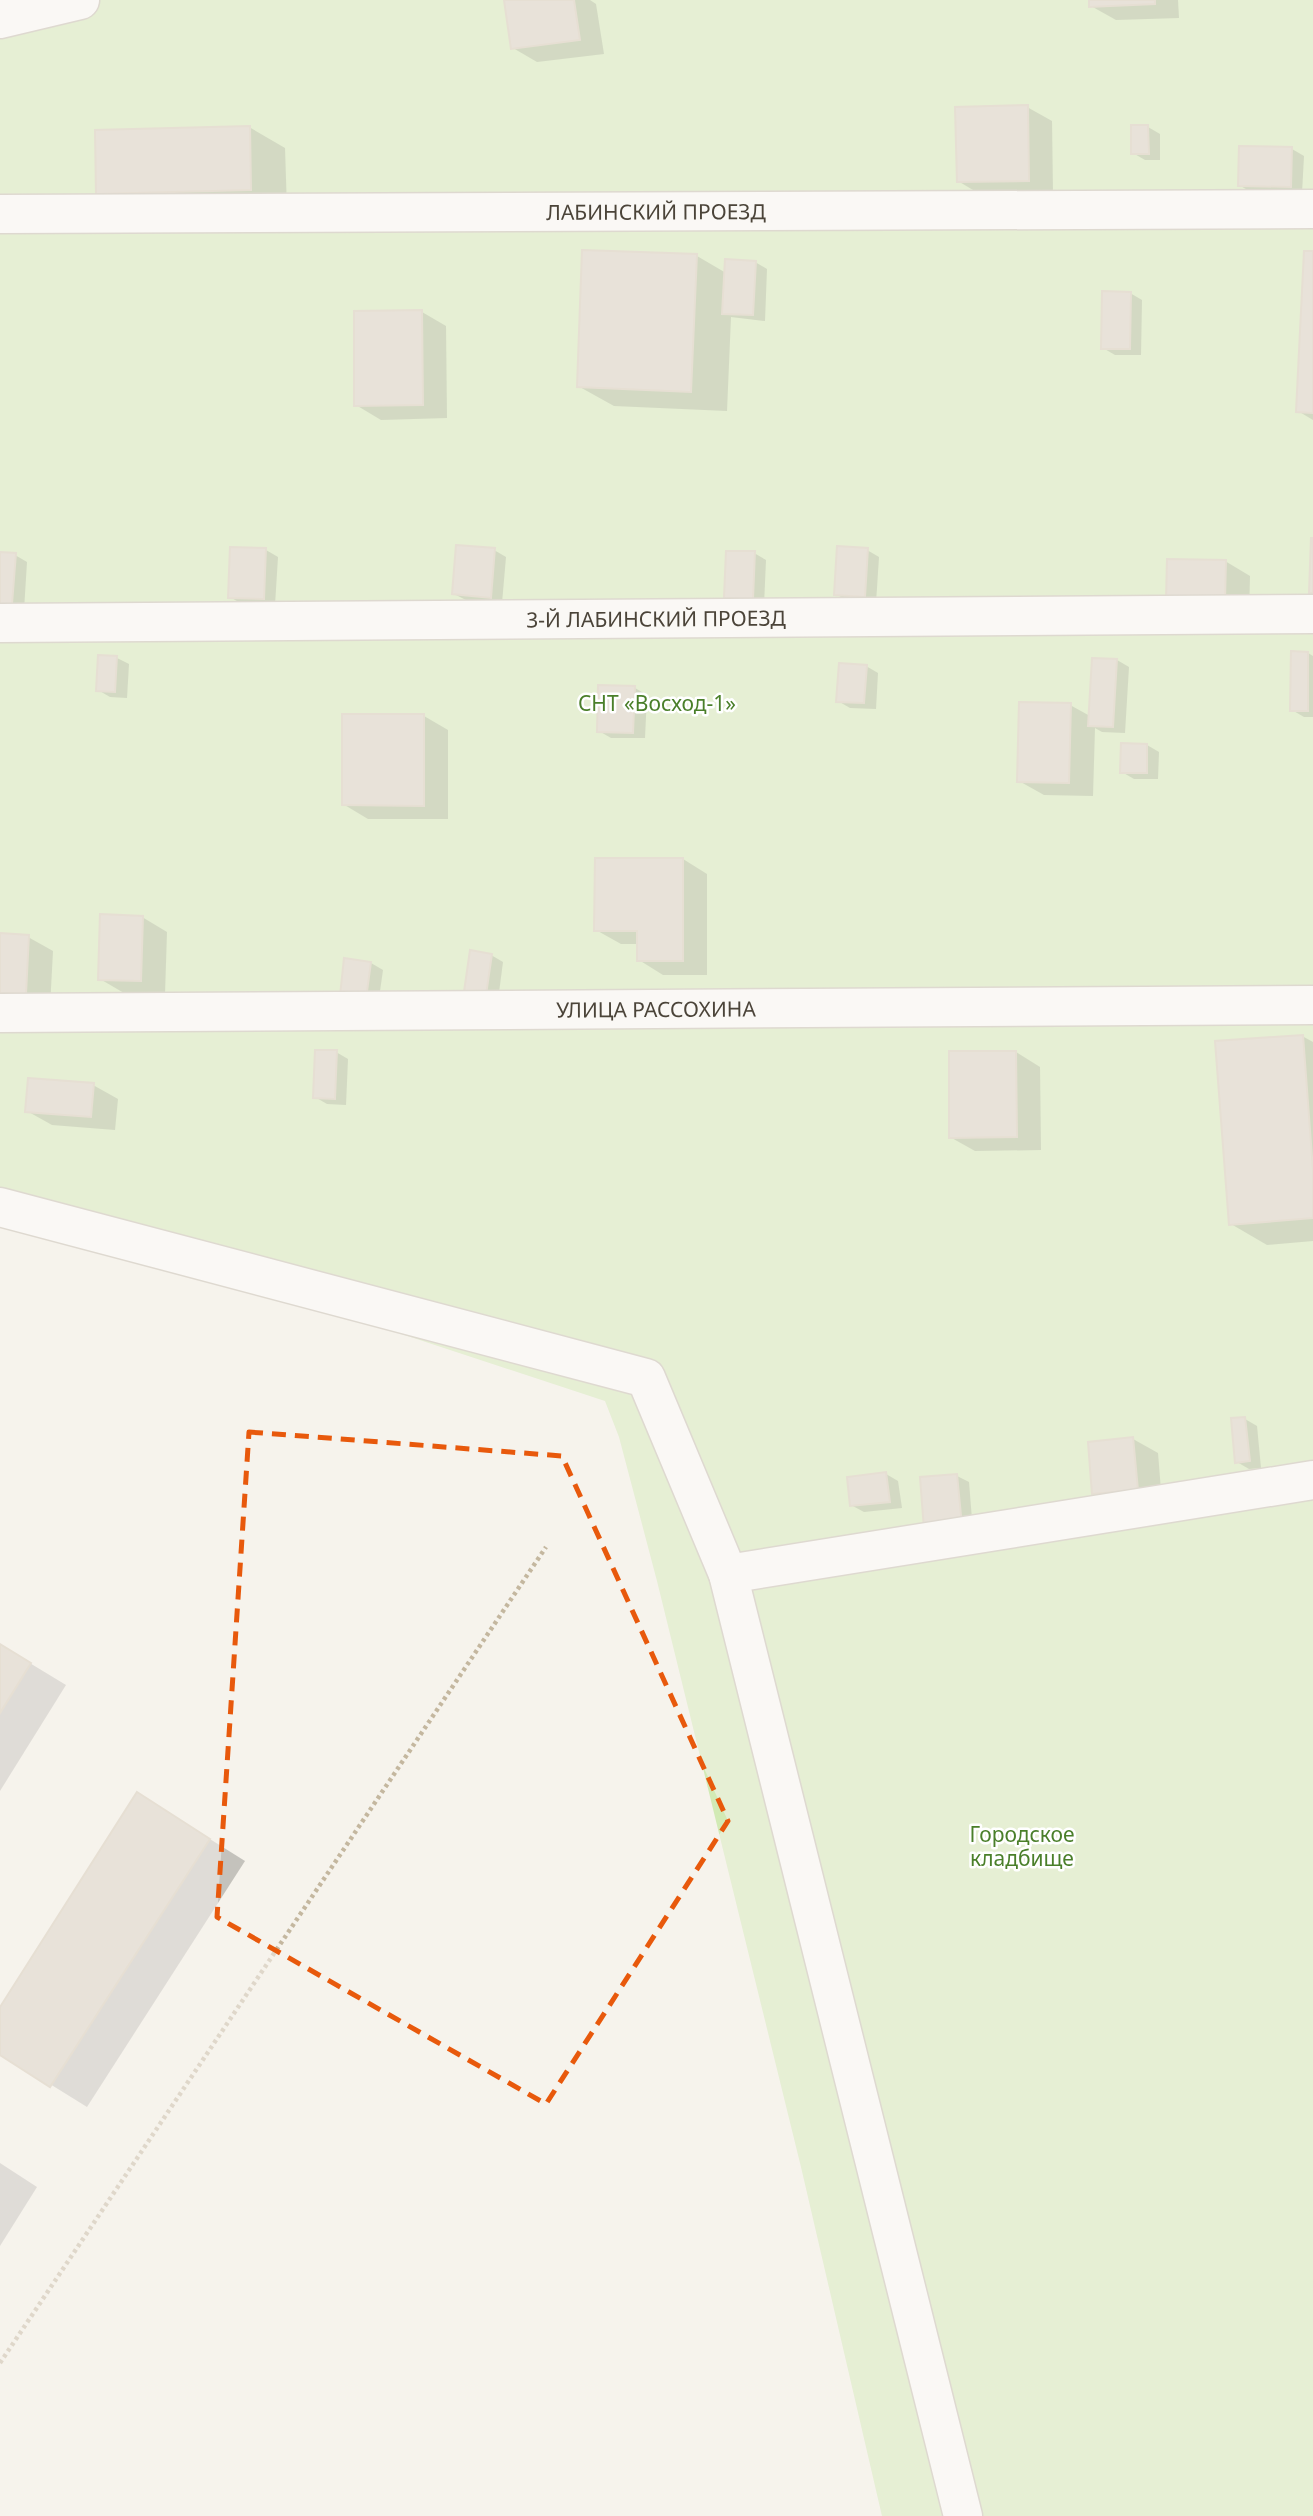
<svg xmlns="http://www.w3.org/2000/svg" width="1313" height="2516" viewBox="0 0 1313 2516" font-family="'Noto Sans',sans-serif">
<style>
.green{fill:#d2eab5}
.shadow{fill:#0003}
.building{fill:#d8cfc1;stroke:#d3c7b4;stroke-width:2}
.lines{fill:none;stroke-linecap:round;stroke-linejoin:round}
.minor-casing{stroke:#c2bbae;stroke-width:41}
.path{stroke:#c4b79f;stroke-width:4.5;stroke-dasharray:3.5 3.5;stroke-linecap:butt}
.minor{stroke:#fff;stroke-width:38}
.marked{fill:none;stroke:#e8590c;stroke-width:5;stroke-dasharray:14 9;stroke-linejoin:round}
.labels{text-anchor:middle;dominant-baseline:central;stroke-width:5;stroke-linejoin:round;paint-order:stroke}
.street-label{font-size:21px;fill:#4b4439;stroke:#fff}
.park-label{font-size:21px;fill:#4a7f2a;stroke:#fff}
</style>
<rect width="100%" height="100%" fill="#f6f3ec"/>
<path class="green" d="M80 0H1313V2516H882L801 2167 657 1581 619 1437 605 1401 353 1318 0 1221V19Z"/>
<g class="shadow">
<path d="M506 0H590L596 4 604 54 537 62 513 48Z"/>
<path d="M1091 0H1178L1179 18 1116 20 1091 6Z"/>
<path d="M1027 107 1052 121 1053 194 983 196 958 181Z"/>
<path d="M249 127 285 148 287 210 134 214 98 193Z"/>
<path d="M1148 127 1160 134V160H1145L1133 153Z"/>
<path d="M1240 147 1292 149 1304 156 1302 193 1251 192 1239 185Z"/>
<path d="M1313 253V420L1298 411Z"/>
<path d="M697 256 726 273 755 262 767 269 765 321 731 317 727 411 614 406 578 386Z"/>
<path d="M1130 293 1142 300 1141 355H1115L1103 348Z"/>
<path d="M422 312 446 326 447 418 381 420 356 405Z"/>
<path d="M266 550 278 557 275 605 242 604 230 597Z"/>
<path d="M494 550 506 557 502 603 466 600 454 594Z"/>
<path d="M867 550 879 557 876 603 848 601 836 594Z"/>
<path d="M754 553 766 560 764 605 737 604 725 597Z"/>
<path d="M0 554 15 555 27 562 24 610 0 609Z"/>
<path d="M1168 561H1225L1250 576 1249 614Z"/>
<path d="M1308 653 1313 656V717H1304L1292 710Z"/>
<path d="M117 658 129 664 127 698 110 697 98 690Z"/>
<path d="M1117 660 1129 667 1125 733 1102 732 1095 728 1093 796 1044 795 1019 781 1070 705 1090 716Z"/>
<path d="M866 666 878 673 876 709 850 708 838 701Z"/>
<path d="M635 688 647 695 645 738H611L599 731Z"/>
<path d="M424 716 448 730V819H368L343 804Z"/>
<path d="M1147 745 1159 752 1158 779H1134L1122 772Z"/>
<path d="M683 859 707 874V975H663L639 960V944H621L596 930Z"/>
<path d="M142 917 167 932 165 994 124 993 100 979Z"/>
<path d="M0 935 28 937 53 951 50 1007 0 999Z"/>
<path d="M491 955 503 962 498 1000 478 998Z"/>
<path d="M371 963 383 970 378 1005 354 1002Z"/>
<path d="M1302 1036 1313 1042V1241L1267 1245 1231 1224Z"/>
<path d="M336 1052 348 1059 346 1105 327 1104 315 1097Z"/>
<path d="M1016 1052 1040 1067 1041 1150 975 1151 950 1137Z"/>
<path d="M93 1085 118 1099 115 1130 52 1125 27 1111Z"/>
<path d="M1245 1419 1257 1426 1261 1468 1249 1469 1237 1462Z"/>
<path d="M1133 1439 1158 1453 1162 1503 1118 1507 1094 1493Z"/>
<path d="M886 1474 898 1481 902 1508 864 1512 851 1505Z"/>
<path d="M957 1476 969 1482 973 1532 938 1535Z"/>
<path d="M0 1645 66 1685 0 1791Z"/>
<path d="M138 1794 245 1861 87 2107 0 2053V2010Z"/>
<path d="M0 2163 37 2187 0 2246Z"/>
</g>
<g class="building">
<path d="M504 0H574L580 40 511 49Z"/>
<path d="M1089 0H1155V4L1089 7Z"/>
<path d="M1028 105 1029 181 957 182 955 107Z"/>
<path d="M1131 125H1148L1149 154H1131Z"/>
<path d="M250 126 251 190 96 194 95 130Z"/>
<path d="M1239 146 1292 147 1291 187 1238 186Z"/>
<path d="M582 250 697 254 691 392 577 387Z"/>
<path d="M1304 251H1313V413L1296 412Z"/>
<path d="M725 259 756 261 753 315 722 314Z"/>
<path d="M1102 291 1131 292 1130 349H1101Z"/>
<path d="M422 310 423 405 354 406V311Z"/>
<path d="M1311 538H1313V593H1309Z"/>
<path d="M456 545 495 548 491 598 452 594Z"/>
<path d="M837 546 868 548 865 597 834 595Z"/>
<path d="M230 547 266 548 264 599 228 598Z"/>
<path d="M726 551H755L753 599 724 598Z"/>
<path d="M0 552 16 553 12 604H0Z"/>
<path d="M1167 559 1226 560 1225 601H1166Z"/>
<path d="M1291 651 1308 652V711H1290Z"/>
<path d="M98 655 117 656 115 692 96 691Z"/>
<path d="M1092 658 1117 659 1113 727 1088 726Z"/>
<path d="M839 663 867 665 864 703 836 702Z"/>
<path d="M598 685 635 686 633 733 597 732Z"/>
<path d="M1019 702 1071 703 1069 783 1017 782Z"/>
<path d="M342 714H424V806L342 805Z"/>
<path d="M1121 743 1147 744V773H1120Z"/>
<path d="M595 858H683V961H637V931H594Z"/>
<path d="M100 914 143 916 141 981 98 980Z"/>
<path d="M0 933 29 935 26 994 0 993Z"/>
<path d="M470 950 492 954 486 995 464 992Z"/>
<path d="M344 958 371 962 366 999 340 996Z"/>
<path d="M1303 1035 1313 1171V1218L1229 1225 1215 1041Z"/>
<path d="M315 1050H337L335 1099 313 1098Z"/>
<path d="M949 1051H1016L1017 1137 949 1138Z"/>
<path d="M28 1078 94 1083 91 1117 25 1112Z"/>
<path d="M1245 1417 1250 1461 1235 1463 1231 1418Z"/>
<path d="M1133 1437 1138 1490 1092 1494 1088 1442Z"/>
<path d="M886 1472 890 1502 850 1506 847 1477Z"/>
<path d="M957 1474 962 1526 924 1529 920 1477Z"/>
<path d="M0 1644 31 1663 0 1713Z"/>
<path d="M137 1792 210 1839 50 2087 0 2055V2007Z"/>
</g>
<g class="lines">
<defs>
<g id="minor">
<path d="M0 19 80 0"/>
<path id="s1" d="M0 214 1313 209"/>
<path id="s2" d="M0 623 1313 614"/>
<path id="s3" d="M0 1013 1313 1005"/>
<path d="M0 1207 646 1378 728 1574 963 2516"/>
<path d="M728 1574 1313 1480"/>
</g>
</defs>
<use href="#minor" class="minor-casing"/>
<path class="path" d="M0 2363 546 1547"/>
<use href="#minor" class="minor"/>
</g>
<path d="M0 0H1313V2516H0ZM249 1432 562 1456 728 1821 546 2104 217 1917Z" fill="#f6f3ec" fill-opacity=".55" fill-rule="evenodd"/>
<path class="marked" d="M249 1432 562 1456 728 1821 546 2104 217 1917Z"/>
<g class="labels">
<g class="street-label">
<text stroke="none"><textPath href="#s1" startOffset="656">ЛАБИНСКИЙ ПРОЕЗД</textPath></text>
<text stroke="none"><textPath href="#s2" startOffset="656">3-Й ЛАБИНСКИЙ ПРОЕЗД</textPath></text>
<text stroke="none"><textPath href="#s3" startOffset="656">УЛИЦА РАССОХИНА</textPath></text>
</g>
<g class="park-label">
<text x="657" y="703">СНТ «Восход-1»</text>
<text x="1022" y="1834">Городское<tspan x="1022" dy="24">кладбище</tspan></text>
</g>
</g>
</svg>
